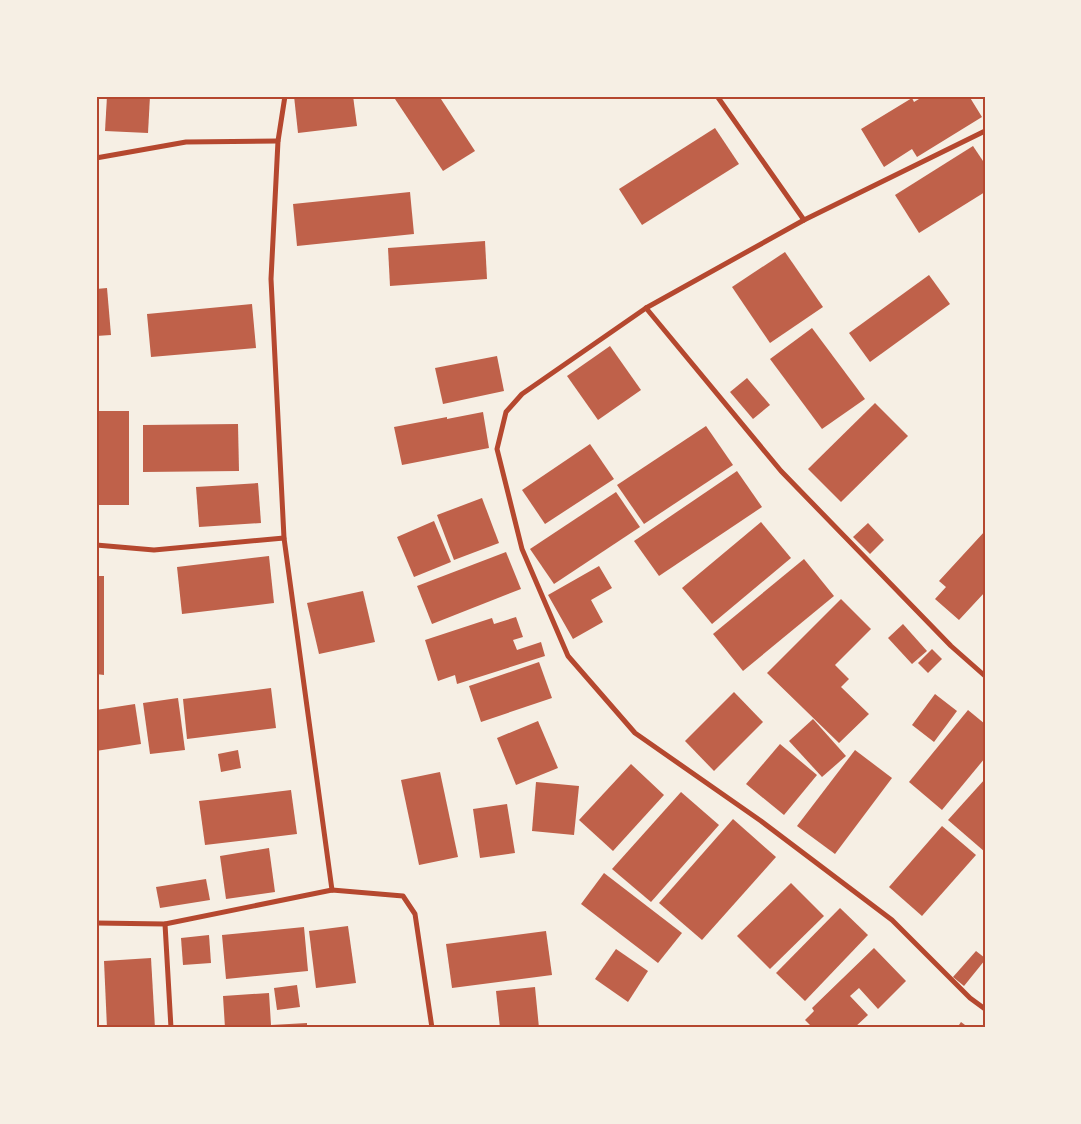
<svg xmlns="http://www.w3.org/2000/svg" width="1081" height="1124" viewBox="0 0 1081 1124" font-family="'Titillium Web',sans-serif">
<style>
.building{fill:#bf614a}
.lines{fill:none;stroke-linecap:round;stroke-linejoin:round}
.minor{stroke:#b5482f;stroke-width:5}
.neatline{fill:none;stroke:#b5482f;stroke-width:2}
</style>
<rect width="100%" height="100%" fill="#f6efe4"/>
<g class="building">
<path d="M107 96H150L148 133 105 131Z"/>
<path d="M294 96H353L357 126 298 133Z"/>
<path d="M393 96H439L475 151 443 171Z"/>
<path d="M924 96H969L982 117 917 157 912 149 884 167 861 129 912 98 914 102Z"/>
<path d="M715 128 739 164 642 225 619 189Z"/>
<path d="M973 146 985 164V192L919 233 895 195Z"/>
<path d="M410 192 414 234 297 246 293 204Z"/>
<path d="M485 241 487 279 390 286 388 248Z"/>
<path d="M785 252 823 307 770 343 732 287Z"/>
<path d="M929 275 950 304 870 362 849 333Z"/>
<path d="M107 288 111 335 96 336V289Z"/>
<path d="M252 304 256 348 151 357 147 314Z"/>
<path d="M812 328 865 399 822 429 770 359Z"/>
<path d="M610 346 641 390 598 420 567 376Z"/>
<path d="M497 356 504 391 443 404 435 368Z"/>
<path d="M747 378 770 405 753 419 730 392Z"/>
<path d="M875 403 908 436 841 502 808 469Z"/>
<rect x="96" y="411" width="33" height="94"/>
<path d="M483 412 489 448 402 465 394 427 447 417V419Z"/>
<path d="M238 424 239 471 143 472V425Z"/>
<path d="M706 426 733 465 644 524 617 485Z"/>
<path d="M590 444 614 479 545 524 522 490Z"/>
<path d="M737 471 762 507 659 576 634 541Z"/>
<path d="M258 483 261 523 199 527 196 487Z"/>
<path d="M616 492 640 527 554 584 530 549Z"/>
<path d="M482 498 499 543 454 560 437 515Z"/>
<path d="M434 521 451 562 414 577 397 537Z"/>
<path d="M761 522 791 558 712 624 682 588Z"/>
<path d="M868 523 884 540 870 554 853 537Z"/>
<path d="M985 531V592L959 620 935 599 946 587 939 581Z"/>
<path d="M506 552 521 589 432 624 417 586Z"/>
<path d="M269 556 274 603 182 614 177 567Z"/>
<path d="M804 559 834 596 743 671 713 634Z"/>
<path d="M599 566 612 588 591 600 603 622 573 639 548 595Z"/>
<path d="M96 576H104V675L96 674Z"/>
<path d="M363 591 375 642 319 654 307 603Z"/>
<path d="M841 599 871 629 835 665 849 679 841 687 869 714 839 743 767 673Z"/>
<path d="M516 617 523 637 513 640 517 650 541 642 545 656 457 684 455 675 438 681 425 640 492 618 494 624Z"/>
<path d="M903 624 927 651 912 664 888 638Z"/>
<path d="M932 649 942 659 928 673 918 663Z"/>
<path d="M539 662 552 698 481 722 469 686Z"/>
<path d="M271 688 276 728 187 739 183 699Z"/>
<path d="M734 692 763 722 714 771 685 741Z"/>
<path d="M935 694 957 711 934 742 912 725Z"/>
<path d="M178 698 185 750 150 754 143 703Z"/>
<path d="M135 704 141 744 96 751V710Z"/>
<path d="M968 710 985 724V758L942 810 909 782Z"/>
<path d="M813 719 846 756 822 777 789 741Z"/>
<path d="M538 721 558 768 516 785 497 738Z"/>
<path d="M780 744 817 775 784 815 746 784Z"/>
<path d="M238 750 241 768 221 772 218 754Z"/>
<path d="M855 750 892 778 835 854 797 826Z"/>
<path d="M631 764 664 795 613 851 579 820Z"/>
<path d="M440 772 458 857 419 865 401 780Z"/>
<path d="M985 779V852L948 820Z"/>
<path d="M536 782 579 786 574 835 532 831Z"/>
<path d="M291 790 297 834 205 845 199 801Z"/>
<path d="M681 792 719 825 651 902 612 869Z"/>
<path d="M507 804 515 853 480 858 473 809Z"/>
<path d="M733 819 776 857 702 940 659 903Z"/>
<path d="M942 826 976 855 922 916 889 887Z"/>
<path d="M269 848 275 892 226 899 220 856Z"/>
<path d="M604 873 682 933 658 963 581 904Z"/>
<path d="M206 879 210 900 160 908 156 887Z"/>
<path d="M791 883 824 916 770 969 737 936Z"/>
<path d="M840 908 868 935 805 1001 776 973Z"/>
<path d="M348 926 356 983 316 988 309 931Z"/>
<path d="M304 927 308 971 226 979 222 935Z"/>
<path d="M546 931 552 975 452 988 446 944Z"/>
<path d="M209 935 211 963 183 965 181 938Z"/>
<path d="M874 948 906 981 878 1009 859 988 850 996 868 1015 854 1028H813L805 1020 814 1011 812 1008Z"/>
<path d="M616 949 648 971 628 1002 595 979Z"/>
<path d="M976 951 985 958V960L964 986 953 977Z"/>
<path d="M151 958 155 1028H107L104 961Z"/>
<path d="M297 985 300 1007 277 1010 274 988Z"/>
<path d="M535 987 539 1028H500L496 991Z"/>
<path d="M269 993 271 1025 307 1023V1028H225L223 996Z"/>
<path d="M961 1022 969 1028H957Z"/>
</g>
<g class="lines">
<g class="minor">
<path d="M285 96 278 141 271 279 284 538 332 890"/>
<path d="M717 96 804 220"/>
<path d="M985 131 804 220 646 308 522 394 506 412 497 449 522 549 568 656 635 733 761 821 892 920 970 998 985 1009"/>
<path d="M96 158 186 142 278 141"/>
<path d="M646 308 781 471 951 646 985 676"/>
<path d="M96 545 154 550 284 538"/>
<path d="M96 923 165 924 332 890 403 896 415 914 432 1028"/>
<path d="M165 924 171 1028"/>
</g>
</g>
<rect width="1081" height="1124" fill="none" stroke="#f6efe4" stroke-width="195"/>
<rect x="98" y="98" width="886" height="928" class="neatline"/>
</svg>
